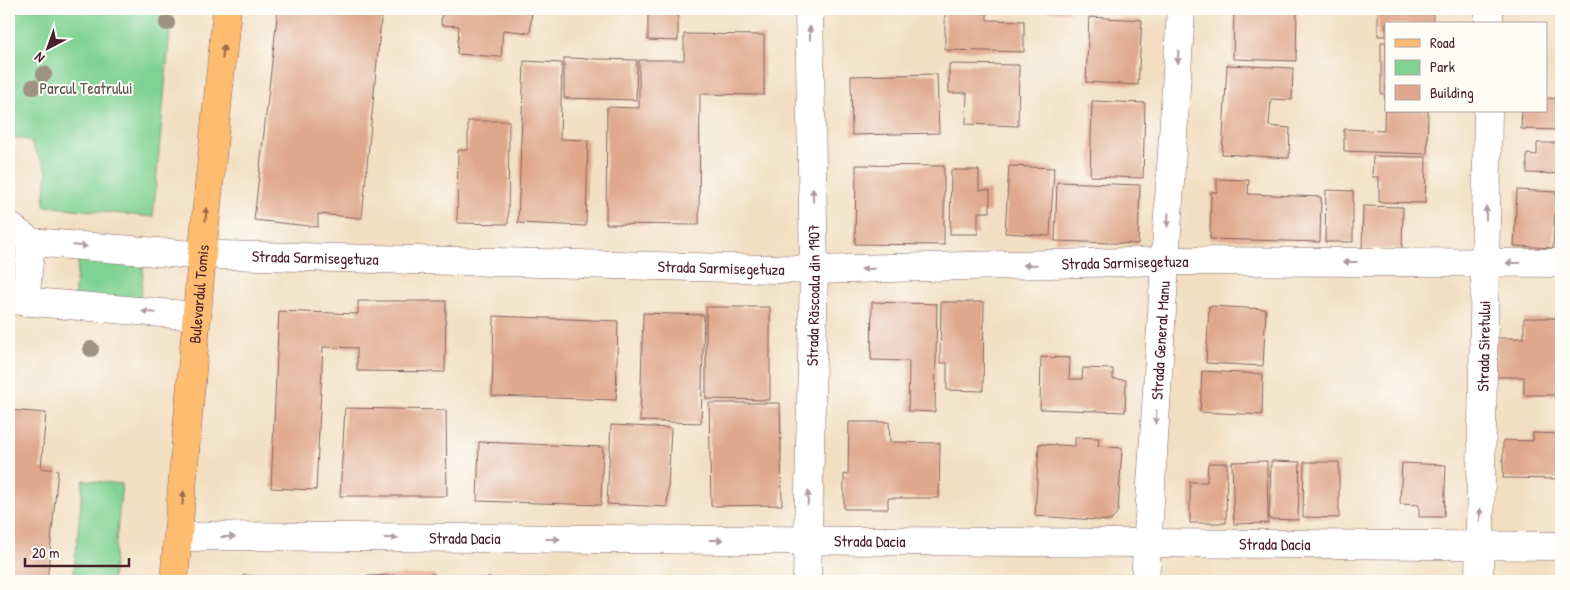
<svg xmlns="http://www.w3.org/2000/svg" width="1570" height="590" viewBox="0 0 1570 590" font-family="'Patrick Hand',sans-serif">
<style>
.green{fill:#80d293;stroke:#65785f}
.building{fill:#dfa78b}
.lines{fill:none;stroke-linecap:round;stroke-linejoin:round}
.minor-casing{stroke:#856260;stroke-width:29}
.major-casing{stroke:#856260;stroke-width:29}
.minor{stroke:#fff;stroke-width:28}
.major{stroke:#fdbc6f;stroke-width:28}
.tree{fill:#9e9380}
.oneway{fill:#ae9aa0}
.oneway2{fill:#9b664a}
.labels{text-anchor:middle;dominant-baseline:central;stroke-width:4;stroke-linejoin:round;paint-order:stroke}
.park-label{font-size:16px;fill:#5a554a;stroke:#fdfcf7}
.street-label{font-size:16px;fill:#4a1f2b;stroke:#fdfcf7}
</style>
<rect width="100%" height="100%" fill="#fdfcf7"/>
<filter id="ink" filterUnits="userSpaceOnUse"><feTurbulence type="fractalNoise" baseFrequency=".02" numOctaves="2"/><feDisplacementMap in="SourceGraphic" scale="10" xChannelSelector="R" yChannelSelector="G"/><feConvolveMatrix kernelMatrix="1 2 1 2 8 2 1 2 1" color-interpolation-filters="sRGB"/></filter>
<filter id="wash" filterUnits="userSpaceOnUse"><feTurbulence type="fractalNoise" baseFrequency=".0096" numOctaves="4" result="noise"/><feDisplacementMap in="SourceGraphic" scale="20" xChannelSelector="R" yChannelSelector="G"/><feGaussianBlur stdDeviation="1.12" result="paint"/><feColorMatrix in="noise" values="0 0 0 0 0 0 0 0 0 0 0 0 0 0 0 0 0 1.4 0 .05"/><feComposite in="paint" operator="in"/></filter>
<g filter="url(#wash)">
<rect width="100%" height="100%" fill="#f2dfc2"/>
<g class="green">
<path d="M9 9H172L153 217 44 206 47 170 29 140 9 137Z"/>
<path d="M79 254 144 260 140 305 74 298Z"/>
<path d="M83 480 122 484 112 581H73Z"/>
</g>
<g id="blocks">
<g class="building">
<path d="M278 9H382L362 218 318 214V227L254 220Z"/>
<path d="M442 9H532L530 33 503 30 501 57 457 54 459 26 441 25Z"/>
<path d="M648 9H678V41L648 40Z"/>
<path d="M945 9H987V20L1024 21V52L945 50Z"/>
<path d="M1034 9H1069V12L1034 11Z"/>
<path d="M1234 9H1297L1296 61 1233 59Z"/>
<path d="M1378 9H1433V24H1386V36H1378Z"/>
<path d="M1089 17 1142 20 1138 85 1086 82Z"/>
<path d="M684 34 764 35V95L700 94 699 225 606 224 607 107 639 108V60H684Z"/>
<rect x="1381" y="42" width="5" height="52"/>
<path d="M564 58 637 60 636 100 564 98Z"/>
<path d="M524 61 562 63 560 139 588 140 586 226 518 223Z"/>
<path d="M949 64 1019 65 1018 126 966 124 967 93H949Z"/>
<path d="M1227 65 1293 68 1292 100 1271 99 1269 126 1290 128 1289 158 1222 154Z"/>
<path d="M937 74 939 133 852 135 851 76Z"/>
<path d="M1385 95 1386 111H1428L1427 154 1344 151V129L1384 131Z"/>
<path d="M1546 98 1561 99V130L1521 129 1522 111H1546Z"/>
<path d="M1092 101 1145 103 1143 178 1090 176Z"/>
<path d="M468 121H509L508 224 457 223 458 150H468Z"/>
<path d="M1537 143H1561V174L1527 173V154L1537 155Z"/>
<path d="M1373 156 1426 157 1425 203 1379 202V177H1372Z"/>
<path d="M856 165 944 166V245L855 244Z"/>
<path d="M1009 166 1054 168 1050 236 1005 233Z"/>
<path d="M951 170H979V190H990V212H978V234H950Z"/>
<path d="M1217 179 1249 180 1248 194 1321 197 1320 242 1210 239 1211 192H1217Z"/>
<path d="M1057 182 1140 185 1138 244 1055 241Z"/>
<path d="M1326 190 1353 191V242H1325Z"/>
<path d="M1517 190 1556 192 1553 248 1514 246Z"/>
<path d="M1363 206 1403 207 1402 249H1362Z"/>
<path d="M358 301H446L445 372 357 371V348L323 347 316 490 271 488 279 311 358 314Z"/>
<path d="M872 302 937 304 935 412 908 411 909 361 871 360Z"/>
<path d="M941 302H984L983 391 947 390V363H940Z"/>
<path d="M1209 306 1266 309 1263 366 1206 363Z"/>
<path d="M706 307H770V400L706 399Z"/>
<path d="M643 313 704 315 701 423 640 421Z"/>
<path d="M494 316 618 321 616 400 492 396Z"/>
<path d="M1524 318H1561V395H1524V377H1495V338H1524Z"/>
<path d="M1041 357 1070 358 1069 379H1082L1083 368 1113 369V379L1126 380 1125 412 1040 409Z"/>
<path d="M1202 371 1263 374 1262 415 1200 412Z"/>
<path d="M709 403H780L782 505 711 506Z"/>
<path d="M345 408 446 410 447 496H340Z"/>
<path d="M9 410 46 413 41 468 58 470 47 581H9Z"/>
<path d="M849 422H889L890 442 940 443 939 498H888V509H844V474L848 475Z"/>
<path d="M611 425 671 428 667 507 607 504Z"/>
<path d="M1533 433 1561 434V479L1503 478V440L1533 441Z"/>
<path d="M1075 437 1099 438 1098 446 1122 448 1118 511 1111 521 1035 516 1039 444 1075 446Z"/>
<path d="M479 442 603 447 601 505 477 501Z"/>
<path d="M1267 461 1268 523 1234 524 1232 462Z"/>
<path d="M1271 461 1300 462 1298 520 1269 519Z"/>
<path d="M1304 462H1339V518L1303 517Z"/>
<path d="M1208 463H1227L1226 523H1190V482H1207Z"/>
<path d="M1402 463 1446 465 1444 517H1419V505L1400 504Z"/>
<path d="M435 574V581H365V576Z"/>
<path d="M244 575 303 580 302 581H238Z"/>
<rect x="465" y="578" width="84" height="3"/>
</g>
</g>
</g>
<g filter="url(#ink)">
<use href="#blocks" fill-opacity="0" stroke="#856260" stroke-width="1"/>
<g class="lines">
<defs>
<g id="minor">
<path d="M1489 24V9"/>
<path id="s1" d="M9 226 31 242 182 254 814 270 1165 261 1561 263"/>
<path d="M9 300 197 316"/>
<path d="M25 302 31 242"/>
<path id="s2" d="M179 538 211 536 1561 546"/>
<path id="s3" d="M807 581 814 270 809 9"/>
<path id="s4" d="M1145 581 1181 9"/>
<path id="s5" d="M1479 581 1488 111"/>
</g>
<g id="major">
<path id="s6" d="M174 581 202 255 227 9"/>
</g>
</defs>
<use href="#minor" class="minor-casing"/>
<use href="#major" class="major-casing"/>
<use href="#minor" class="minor"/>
<use href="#major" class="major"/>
</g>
<g class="tree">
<circle cx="167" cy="23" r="8"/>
<circle cx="44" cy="74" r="8"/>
<circle cx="33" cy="87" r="8"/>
<circle cx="91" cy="349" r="8"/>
</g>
<defs><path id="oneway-solid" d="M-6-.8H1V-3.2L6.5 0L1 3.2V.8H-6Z" transform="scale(1.25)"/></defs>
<g class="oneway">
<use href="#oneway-solid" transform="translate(810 33) rotate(-91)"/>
<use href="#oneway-solid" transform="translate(1178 57) rotate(94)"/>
<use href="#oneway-solid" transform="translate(813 195) rotate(-91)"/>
<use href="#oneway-solid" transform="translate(1486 213) rotate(-89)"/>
<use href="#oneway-solid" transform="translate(1168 220) rotate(94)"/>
<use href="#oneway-solid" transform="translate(80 246) rotate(5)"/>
<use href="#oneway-solid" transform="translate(1350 262) rotate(-180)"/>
<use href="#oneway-solid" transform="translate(1513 263) rotate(-180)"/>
<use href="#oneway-solid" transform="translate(1030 265) rotate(179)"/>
<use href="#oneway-solid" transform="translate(868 269) rotate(179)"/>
<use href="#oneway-solid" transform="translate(149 312) rotate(-175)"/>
<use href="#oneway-solid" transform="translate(1156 417) rotate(94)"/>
<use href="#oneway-solid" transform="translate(808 498) rotate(-88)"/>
<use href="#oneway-solid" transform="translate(1480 515) rotate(-89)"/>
<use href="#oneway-solid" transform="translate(228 537)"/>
<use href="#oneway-solid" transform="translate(391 538)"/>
<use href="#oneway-solid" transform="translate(553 539)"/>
<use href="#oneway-solid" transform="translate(716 540)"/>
</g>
<g class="oneway2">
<use href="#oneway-solid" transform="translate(223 52) rotate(-84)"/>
<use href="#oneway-solid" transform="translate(206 214) rotate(-84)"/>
<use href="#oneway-solid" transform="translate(183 498) rotate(-85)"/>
</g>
</g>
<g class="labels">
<g class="park-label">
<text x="86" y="88">Parcul Teatrului</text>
</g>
<g class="street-label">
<text stroke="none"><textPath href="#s1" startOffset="312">Strada Sarmisegetuza</textPath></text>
<text stroke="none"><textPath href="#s1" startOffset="1122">Strada Sarmisegetuza</textPath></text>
<text stroke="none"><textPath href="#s1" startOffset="718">Strada Sarmisegetuza</textPath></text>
<text stroke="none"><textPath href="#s6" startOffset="288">Bulevardul Tomis</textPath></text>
<text stroke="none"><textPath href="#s3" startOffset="286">Strada Răscoala din 1907</textPath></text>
<text stroke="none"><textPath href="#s4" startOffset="241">Strada General Manu</textPath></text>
<text stroke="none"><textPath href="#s5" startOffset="235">Strada Siretului</textPath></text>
<text stroke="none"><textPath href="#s2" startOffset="286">Strada Dacia</textPath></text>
<text stroke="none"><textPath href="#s2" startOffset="691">Strada Dacia</textPath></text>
<text stroke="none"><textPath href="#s2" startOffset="1096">Strada Dacia</textPath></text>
</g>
</g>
<rect width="1570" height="590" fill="none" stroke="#fdfcf7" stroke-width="30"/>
<rect x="1385" y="22" width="162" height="90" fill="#fdfcf7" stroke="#b5a4a5"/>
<rect x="1395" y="39" width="25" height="8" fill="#fdbc6f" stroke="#b5a4a5"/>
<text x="1430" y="48" font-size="15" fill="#4a1f2b">Road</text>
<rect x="1395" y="60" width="25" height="15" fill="#80d293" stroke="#b5a4a5"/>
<text x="1430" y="72" font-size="15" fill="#4a1f2b">Park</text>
<rect x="1395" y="85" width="25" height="15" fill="#dfa78b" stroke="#b5a4a5"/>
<text x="1430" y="98" font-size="15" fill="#4a1f2b">Building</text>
<g transform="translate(48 48) rotate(221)" stroke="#fdfcf7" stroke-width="4" paint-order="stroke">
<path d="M0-4L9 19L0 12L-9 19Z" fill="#4a1f2b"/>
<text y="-8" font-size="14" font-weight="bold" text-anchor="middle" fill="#4a1f2b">N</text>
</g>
<path d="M25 558v8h104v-8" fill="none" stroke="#4a1f2b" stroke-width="2.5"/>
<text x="32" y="558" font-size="15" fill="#4a1f2b" stroke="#fdfcf7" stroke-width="4" paint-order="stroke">20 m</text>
</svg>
